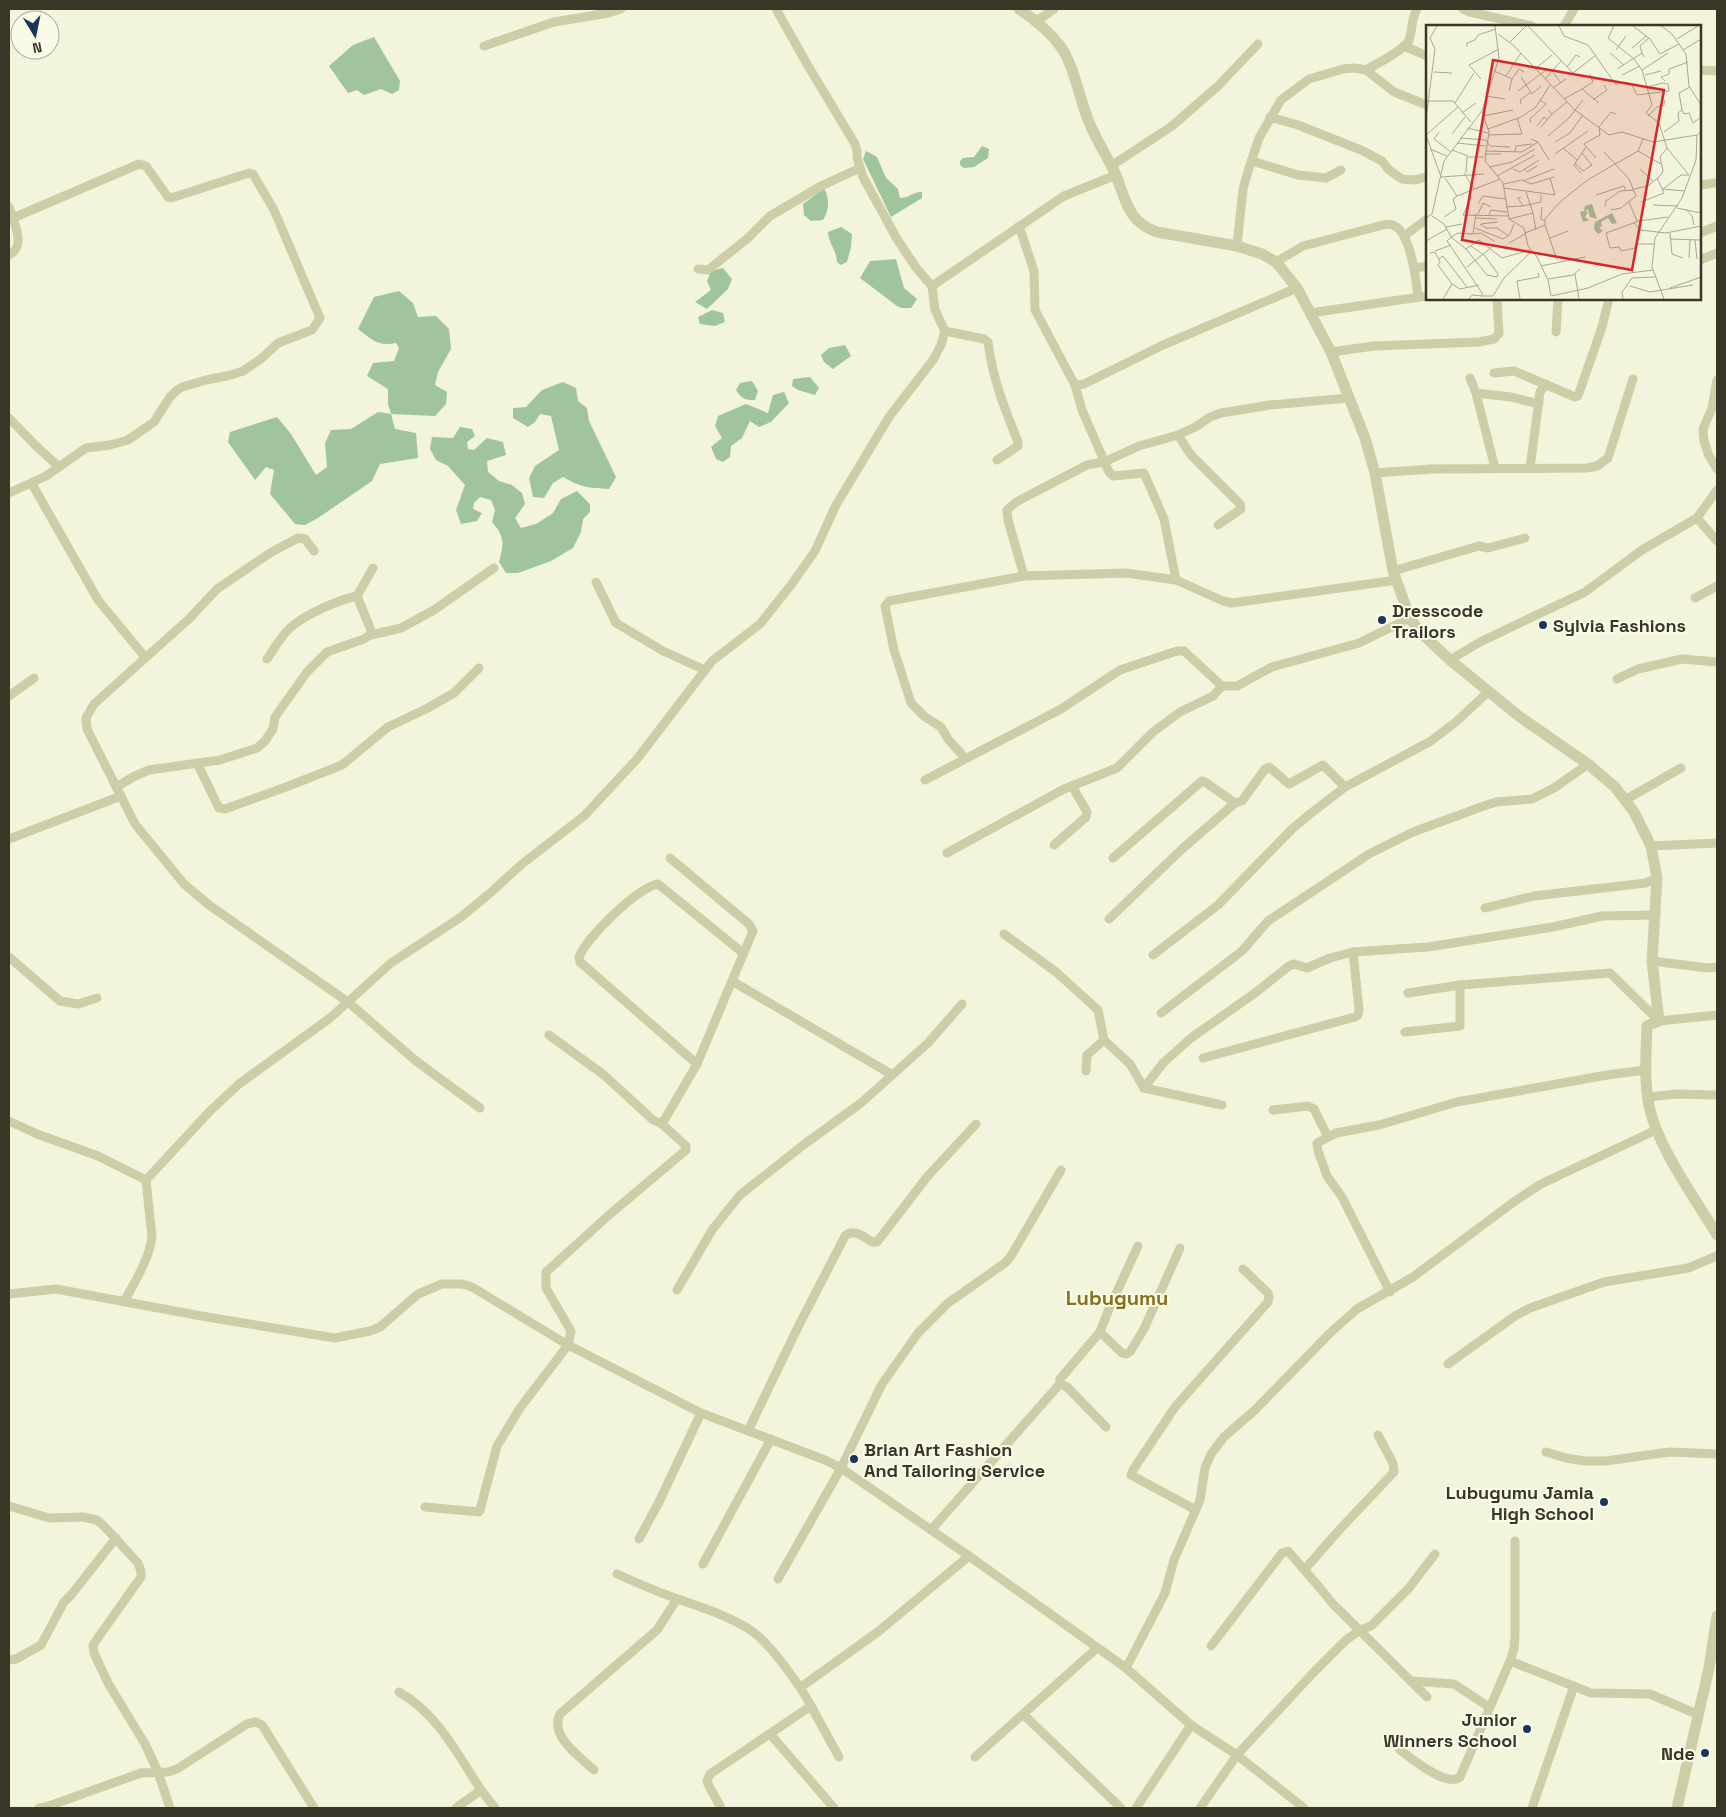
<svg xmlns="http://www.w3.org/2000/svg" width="1726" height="1817" viewBox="0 0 1726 1817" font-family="'Space Grotesk',sans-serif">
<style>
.green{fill:#a0c49b}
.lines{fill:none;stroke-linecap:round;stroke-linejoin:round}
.minor{stroke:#cdcda7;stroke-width:9}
.tertiary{stroke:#cdcda7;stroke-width:11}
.poi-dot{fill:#1b355d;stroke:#f9fbe9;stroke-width:2}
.labels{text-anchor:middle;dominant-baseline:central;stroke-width:4;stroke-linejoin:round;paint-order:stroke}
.poi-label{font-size:18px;font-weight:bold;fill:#393628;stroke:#f9fbe9;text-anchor:start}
.quarter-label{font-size:20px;font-weight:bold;fill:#876f1b;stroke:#f9fbe9}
.inset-road{fill:none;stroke:#a8a894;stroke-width:1}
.view{fill:#d62828;fill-opacity:0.15;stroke:#d62828;stroke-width:2.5}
.inset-edge{fill:none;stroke:#393628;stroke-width:2.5}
</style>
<rect width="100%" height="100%" fill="#f2f4dc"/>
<g class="green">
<path d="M374 37 400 81 399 90 392 94 381 89 364 95 357 90 348 93 329 66 353 45Z"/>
<path d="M982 146 989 149 988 158 974 167 964 168 960 165V161L963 158 974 157Z"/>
<path d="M866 151 877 157 886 178 898 189 900 198C909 198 914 191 922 192V198L891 217 863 159Z"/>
<path d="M824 188C830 199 829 211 823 220L811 221 804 215 803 204Z"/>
<path d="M841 227 852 234 851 247 847 262 841 265 837 262C836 248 829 245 828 232Z"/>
<path d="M896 259 904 288 917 299 911 308H902L897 306 860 278 870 261Z"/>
<path d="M723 268 732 279 728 289 707 309 695 302 711 290 707 281 711 271Z"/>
<path d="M399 291 413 303 418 317 436 316 449 329 451 349 438 372 435 385 447 392 446 404 435 416 391 414 395 429 416 433 418 458 380 464 372 481 318 518 305 525 295 524 270 494 274 470 266 467 255 480 228 442 230 432 277 417 291 434 316 475 327 467 325 443 331 430 351 429 378 412 391 414 388 404V389L367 376 373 363 394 361 399 348 396 343C378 347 371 339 358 329L374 297Z"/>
<path d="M712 310 723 313 725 322 715 326 700 324 698 317Z"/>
<path d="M845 345 851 356 833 369 824 362 821 355 829 348Z"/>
<path d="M810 377 819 388 815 395 798 390 792 386 793 379Z"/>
<path d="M752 381 758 391 755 400C746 400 741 399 736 390L740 383Z"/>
<path d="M563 382 576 388 578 401 587 408 589 421 616 477 609 489C589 488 580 487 563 477L553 483 544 498 533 497 529 478 535 466 559 450 551 416 540 414 535 422 528 427 513 418V408L526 407 542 390Z"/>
<path d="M784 392 789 403 771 422 759 427 750 421 742 438 731 446 730 457 723 462 716 459 711 447 722 438 715 426 718 416 746 404 768 413 773 395Z"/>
<path d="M460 427 472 429 475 436 467 442 468 449 474 450 487 438 503 442 506 455 487 461 488 472 499 481 512 485 522 493 525 504 515 518 521 528 536 524 553 513 561 499 577 491 590 504V512L583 519 581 532 573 548 551 561 518 573H506L499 562C504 543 505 537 492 522L495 510 491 500 480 497 474 503 473 509 482 513 477 521 461 524 456 510 465 485 448 466 436 460 430 449 432 437 453 438Z"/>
</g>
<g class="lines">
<g class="minor">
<path d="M776 9 807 64 855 144 857 151V158L863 177 897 239 917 269 932 286"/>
<path d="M1463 9 1470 12 1532 26"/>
<path d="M1037 21 1054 9"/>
<path d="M1564 26 1574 9"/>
<path d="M484 46 554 22 608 13 621 9"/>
<path d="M1404 46 1427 56"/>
<path d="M1366 70C1376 64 1405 50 1409 40 1413 29 1411 19 1417 9"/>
<path d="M1700 70 1717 71"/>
<path d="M1270 117 1298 125 1361 150 1382 161 1389 170 1402 179 1414 180 1427 177"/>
<path d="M1252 161 1298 175 1326 178 1341 170"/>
<path d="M1111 166 1172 126 1218 86 1258 44"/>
<path d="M1700 185 1714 183"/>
<path d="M9 207 13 218"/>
<path d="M1019 226 1034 271 1035 310 1075 385 1084 384 1163 345 1297 288"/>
<path d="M1700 233 1717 226"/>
<path d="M1404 236 1427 219"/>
<path d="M1237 246 1243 189 1249 168 1259 138 1281 100 1309 79 1343 69 1355 68 1366 70 1394 92 1427 105"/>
<path d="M9 255C24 247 17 231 13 218L139 164 146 166 168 197 171 198 249 173 253 174 274 210 320 318 312 330 278 343 262 358 243 371 231 375 206 380 182 387 176 391 170 397 154 422 128 440 110 445 86 448 46 476 9 493"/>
<path d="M1700 260 1717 253"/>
<path d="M1276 262 1303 246 1383 225C1387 224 1391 224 1395 226 1411 235 1416 279 1418 297"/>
<path d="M1414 268 1427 266"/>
<path d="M698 269 708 270 748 238 770 216 821 186 860 168"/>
<path d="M1310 313 1427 296"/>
<path d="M945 331 984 339 988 342C993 380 1004 407 1018 442V446L997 460"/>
<path d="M1556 332 1558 299"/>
<path d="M1331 352 1374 346 1479 342 1494 339 1499 333 1497 299"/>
<path d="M1494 373 1514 371 1575 397 1578 396 1602 327 1609 299"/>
<path d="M1470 378 1476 393 1511 397 1539 404"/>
<path d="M1717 380 1712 408 1703 429 1704 441 1709 456 1717 469"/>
<path d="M1075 385 1082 410 1109 472 1113 476 1144 473 1164 519 1176 580"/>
<path d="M1476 393 1495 468"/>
<path d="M9 418 36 446 59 467"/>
<path d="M1530 468 1540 392 1546 384"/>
<path d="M1375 473 1431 469 1587 468 1597 466 1608 458 1633 379"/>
<path d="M32 484 98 600 145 657"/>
<path d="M1697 518 1717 541"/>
<path d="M1218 525 1241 509 1240 504 1191 455 1178 435 1197 426 1210 417 1221 413 1270 405 1349 398"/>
<path d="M314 551 305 539 298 538 270 553 217 589 190 618 94 704 86 718 87 729 135 824 184 884 209 905 348 1002 416 1061 480 1108"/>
<path d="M1393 571 1479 546 1488 548 1525 538"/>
<path d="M1024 576 1008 520 1007 510 1016 502 1087 465 1104 462 1139 446 1178 435"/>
<path d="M596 582 616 623 663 651 705 670"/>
<path d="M1695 598 1717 586"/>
<path d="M371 635 401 628 434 610 494 568"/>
<path d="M267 659C274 649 281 636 290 628 304 615 338 600 357 596"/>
<path d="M1450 660 1480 642 1585 592 1642 550 1697 518 1717 490"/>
<path d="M1617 679 1638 669 1682 659 1717 662"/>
<path d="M9 696 34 678"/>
<path d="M965 758 948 739 941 727 925 717 911 703 894 650 885 606 889 601 1024 576 1126 573 1176 580 1223 601 1232 603 1397 580"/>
<path d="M197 763 219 808 225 809 286 787 342 765 388 727 426 709 454 693 479 668"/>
<path d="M925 780 1061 709 1120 670 1177 651H1184L1222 686H1237L1272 667 1359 643 1410 618"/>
<path d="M116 787 135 776 149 770 220 760 257 748 265 741 273 729 275 717 307 672 327 652 364 639 372 633 357 596 373 568"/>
<path d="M1625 800 1681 768"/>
<path d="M9 839 121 796"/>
<path d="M1054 845 1086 817 1087 812 1072 786"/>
<path d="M1651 846 1717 843"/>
<path d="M947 853 1064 789 1117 768 1153 732 1180 712 1213 696 1222 686"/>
<path d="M1113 858 1202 781 1205 782 1235 803"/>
<path d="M1485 908 1534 896 1646 883 1657 878"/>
<path d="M1109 919 1181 850 1235 803 1242 801 1265 769 1269 767 1289 784 1323 765 1345 787"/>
<path d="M1004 934 1056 972 1098 1010 1104 1040 1130 1064 1144 1088 1222 1105"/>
<path d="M1153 955 1218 905 1292 829 1310 814 1345 787 1431 741 1457 721 1489 691"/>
<path d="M9 957 60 1001 78 1004 97 998"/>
<path d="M1652 961 1708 968 1717 967"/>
<path d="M732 981 891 1074"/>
<path d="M1408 993 1460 985 1610 973 1659 1021 1717 1015"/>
<path d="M1161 1013 1242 951 1268 921 1369 854 1413 832 1481 807 1496 802 1532 799 1554 788 1588 764"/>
<path d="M1405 1032 1460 1026V985"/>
<path d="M1203 1058 1355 1017 1358 1015 1359 1010 1353 952"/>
<path d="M697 1064 580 962 579 957C587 937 637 888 658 884L743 953"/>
<path d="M1086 1071 1087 1055 1104 1040"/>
<path d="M1144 1088 1163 1063 1191 1038 1255 993 1289 966 1294 964 1307 968 1330 958 1353 952 1428 947 1553 927 1602 916 1656 915"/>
<path d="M1648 1097 1677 1094 1717 1095"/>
<path d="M1273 1110 1308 1106 1314 1109 1328 1137"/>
<path d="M9 1121 37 1134 98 1156 146 1180"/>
<path d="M662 1124 697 1064 753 931 749 924 670 858"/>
<path d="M677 1290 712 1230 740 1195 802 1146 861 1103 928 1043 962 1004"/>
<path d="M1390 1292 1342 1197 1327 1176 1318 1151 1317 1143 1336 1133 1379 1125 1457 1102 1607 1075 1645 1070"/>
<path d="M9 1294 56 1289 207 1317 335 1338 370 1331 380 1327 418 1294 442 1284H462L472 1287 568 1345 701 1413 825 1460 841 1468 969 1556 1126 1668 1191 1725 1237 1755 1304 1808"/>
<path d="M124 1302C135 1281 149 1260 152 1237L146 1180 210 1111 239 1084 330 1018 391 963 461 917 489 894 522 864 584 816 637 759 712 661 760 624 791 585 815 551 836 505 889 417 933 360 941 345 945 331 935 310 932 286 1064 196 1116 175"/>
<path d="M1100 1332 1122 1353 1126 1354 1130 1352 1144 1329 1180 1248"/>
<path d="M1448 1364 1515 1316 1530 1308 1604 1282 1688 1268 1717 1256"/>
<path d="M1060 1385V1379L1100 1332 1109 1309 1138 1246"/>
<path d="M748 1431 798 1327 845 1236C854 1228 864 1237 872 1242H877L927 1177 976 1124"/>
<path d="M1546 1452 1566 1458 1585 1461H1606L1669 1452 1717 1454"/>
<path d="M9 1506 49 1518 83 1517 97 1520 105 1527 138 1563 141 1571V1577L102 1632 93 1645 94 1653 108 1683 145 1744 158 1772 170 1808"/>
<path d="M425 1507 479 1512 480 1510 497 1446 520 1408 568 1345 571 1331 546 1288V1272L609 1215 686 1150V1146L662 1124 653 1120 604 1075 549 1035"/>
<path d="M1196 1510 1131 1475 1133 1470 1175 1407 1268 1302 1269 1297 1268 1293 1243 1269"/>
<path d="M931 1530 1058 1386 1062 1385 1067 1387 1106 1427"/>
<path d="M639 1539 659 1502 701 1413"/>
<path d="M1515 1541V1635L1514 1649 1510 1661 1591 1693 1650 1694 1699 1715"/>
<path d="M703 1564 771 1439"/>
<path d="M1305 1569 1341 1528 1394 1472 1393 1463 1378 1435"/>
<path d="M617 1574C637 1583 657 1592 678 1599 703 1608 729 1616 752 1631 771 1645 800 1685 811 1706L710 1774 707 1781 708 1784 721 1808"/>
<path d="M778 1579 841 1468 882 1384 918 1333 948 1303 1005 1263 1011 1256 1061 1170"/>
<path d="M1211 1646 1282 1553 1288 1551 1320 1588 1333 1604 1427 1697"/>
<path d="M9 1660 16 1659 41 1645 64 1602 71 1595 116 1538"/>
<path d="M1126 1668 1165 1593 1174 1560 1200 1500 1205 1468 1211 1454 1224 1437 1255 1410 1330 1333 1357 1309 1413 1277 1515 1201 1541 1184 1656 1130"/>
<path d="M1412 1681 1454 1684 1489 1707"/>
<path d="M801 1687 879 1631 969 1556"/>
<path d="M399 1692C437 1713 458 1755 481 1790"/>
<path d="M811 1706 839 1757"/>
<path d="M1024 1715 1121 1808"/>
<path d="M771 1735 834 1808"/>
<path d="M1400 1750C1412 1759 1447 1788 1460 1777L1510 1661"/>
<path d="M975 1757 1097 1648"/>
<path d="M594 1770C580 1757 549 1736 560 1714L657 1630 677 1599"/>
<path d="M39 1808 46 1807 141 1773 168 1772 177 1769 247 1724 256 1722 262 1725 314 1808"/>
<path d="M456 1808 481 1790 495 1808"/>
<path d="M1136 1808 1191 1725"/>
<path d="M1200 1808 1237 1755 1313 1673 1346 1640 1360 1630 1371 1626 1409 1588 1435 1554"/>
<path d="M1532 1808 1574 1686"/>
</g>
<g class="tertiary">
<path d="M1019 9C1034 19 1050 32 1061 47 1075 68 1079 98 1089 122 1096 140 1107 156 1115 173 1126 199 1127 222 1157 232L1237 246 1262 254 1276 262 1297 288 1331 352 1365 438 1375 473 1393 571 1410 618 1419 631 1450 660 1520 717 1588 764 1615 787 1634 812 1651 846 1657 878 1652 961 1659 1021 1647 1026C1646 1053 1644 1080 1649 1106 1658 1148 1695 1198 1717 1235"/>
<path d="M1677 1808 1709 1668 1717 1616"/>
</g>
</g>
<g class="poi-dot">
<circle cx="1382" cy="620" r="5"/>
<circle cx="1543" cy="625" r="5"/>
<circle cx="854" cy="1459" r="5"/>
<circle cx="1604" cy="1502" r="5"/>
<circle cx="1527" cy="1729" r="5"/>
<circle cx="1705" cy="1753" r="5"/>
</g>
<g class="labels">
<g class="poi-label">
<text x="1392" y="610">Dresscode<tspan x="1392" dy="21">Trailors</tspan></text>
<text x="1553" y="625">Sylvia Fashions</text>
<text x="864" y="1449">Brian Art Fashion<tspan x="864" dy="21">And Tailoring Service</tspan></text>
<text x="1594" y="1492" text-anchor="end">Lubugumu Jamia<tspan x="1594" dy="21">High School</tspan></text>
<text x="1517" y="1719" text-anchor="end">Junior<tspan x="1517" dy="21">Winners School</tspan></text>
<text x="1695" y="1753" text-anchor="end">Nde</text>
</g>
<g class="quarter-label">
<text x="1117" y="1298">Lubugumu</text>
</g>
</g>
<g transform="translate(1426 25)">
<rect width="275" height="275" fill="#f2f4dc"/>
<path d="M166 179 171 194 164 192 162 184 158 187 162 186 159 192 163 195 157 197 154 187 158 186 159 181ZM186 188 191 198 186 199 182 193 175 197 176 201 173 203 177 206 172 209 168 204 169 197Z" fill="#a0c49b"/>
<path class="inset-road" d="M102 1 147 48 170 30M133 1 138 11 162 20 190 60 194 57M188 1 182 13 208 34 216 45 226 80 220 88 233 98 241 123 263 150M207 1 224 14 234 29 253 19M235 1 246 9 260 29 263 61 275 80M72 9 87 20 149 85 183 110 196 107 227 117 271 110M251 14 272 1M84 17 100 1M41 22V18L49 15 52 10 70 4M206 23 220 11M190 25 200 11M257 25 275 14M184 28 198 40M216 28 214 21 223 13M141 42 150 30 154 32M109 44 126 30M191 44 216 28 218 32M216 45 242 28M68 46 86 54 83 66M126 46 135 58M8 47 26 48M164 49 167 57 156 64 173 78M196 50 214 41M219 50 235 46M80 51 95 28M95 52 106 69 115 61M55 54 43 40 73 24M86 54 93 44 98 47M119 54 135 36M239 56 235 52 243 49V44L262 37M206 60 211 70 243 66 242 59 237 58 221 62M127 63 140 54M92 66 120 45M60 71 79 74M138 74 156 64M167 75 181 65 178 60M0 76H27L45 97M29 78 48 48M95 79 94 75 105 67M122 85 126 89 141 77M256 85 258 89 263 88 267 98 275 92M56 87 63 107 59 136 77 158 83 194 98 203 102 221 111 232 122 255 125 271M36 88 50 78M57 91 87 85M222 91 231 82 238 80 239 75M0 94 9 24 4 13 11 1M105 98 104 94 120 79 114 75M111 101 118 92 121 94M115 102 126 89M41 103 62 108M62 104 95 92 110 82 124 60M13 107 8 114 25 127M238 107 253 96 252 88 256 85 253 68 264 62M26 109 39 92M0 110 15 152 58 149M0 110 32 82M62 110 96 109 91 93M122 111 143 93 157 75M34 113 60 115 64 121 84 122M105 114 112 117 123 135M129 117 144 108 157 90M31 118 60 121M137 123 151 135M4 124 21 131M26 125 42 131M59 126 96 127 112 117M212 126 235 139M89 127 90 121 106 119M178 127 203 154 210 171 195 183 185 185M58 129H75M129 129 162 106M170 133 158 119 174 110 173 102 185 87 190 89M149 138 157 146 166 140 156 128M63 142 86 137 109 124M87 144 94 147 113 135M98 144 101 147 111 141M214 144 228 157M38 148 48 164M40 148 41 132H58M155 148 148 140 160 122M71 151 109 130M19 153 31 171M97 156 128 144M78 159 96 155 105 159 128 152M78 163 129 170 124 153M208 164 222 161 234 151 237 146 234 132 241 123M237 164 255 150H263M237 164 258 166M44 167 45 173 37 190 82 191M100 167 107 188M170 170 198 161 200 166M203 177 211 196M215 177 238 168 231 153M52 179 57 171 79 174M227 180 252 181M97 181 115 177V170M80 182 97 181 92 173 95 172M116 182 115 194 119 196M179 182 180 176 194 166 208 165M251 183 275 188M260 184 266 191 268 200M52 189 57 178 65 182M63 190 65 185 81 187M6 191 18 199 25 212 40 224 61 250 71 252 72 249 59 231 45 221M18 192 30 184 27 174 31 171 74 154M0 193 6 189 18 136 56 86 73 33 69 1M50 193 71 194M83 194 107 188 110 205M208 198 214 205 240 208 275 201M54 199 60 203H71L83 211M55 199 72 197M119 200 131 235M20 202 36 199M49 203 77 214 84 209 88 199M99 208 119 200V194L135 176 163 154 212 126 217 114M244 208 246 229 257 233M48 209 55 208 68 216M25 212 21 216 56 268V271L46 270 43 274M25 212 32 208 47 209 50 189M124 213 142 206M244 214 275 215M269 215 271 234M0 216 21 204M83 218 99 209M228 219H210L209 223 195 226 193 222 184 223 180 208 213 196 242 192M40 224 53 215 76 233 104 225M9 226 25 220M4 228 9 227 14 237 12 240 26 259M263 233 264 215M13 234 17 231 41 262M115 241 159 232M41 242 66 222M149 249 153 274M122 254 147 250 154 244M204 261 224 267 267 260M244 263 275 252M56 271H67L78 253 106 226M125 271 162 263 196 249 227 245M17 274 26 259 34 264 53 260M94 274 91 256 113 252 112 248M197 274 196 267 206 253 229 252M238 274 226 242 229 213 256 173 270 135 271 110 275 106"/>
<path class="view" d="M67 35 238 65 206 245 36 215Z"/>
<rect width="275" height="275" class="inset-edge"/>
</g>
<rect width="1726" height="1817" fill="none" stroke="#393628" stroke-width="20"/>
<g transform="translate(35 35) rotate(170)"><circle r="24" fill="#f9fbe9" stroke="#acac9c"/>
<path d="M0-4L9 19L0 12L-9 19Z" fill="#1b355d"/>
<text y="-8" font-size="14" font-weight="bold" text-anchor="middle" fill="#393628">N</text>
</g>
</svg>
